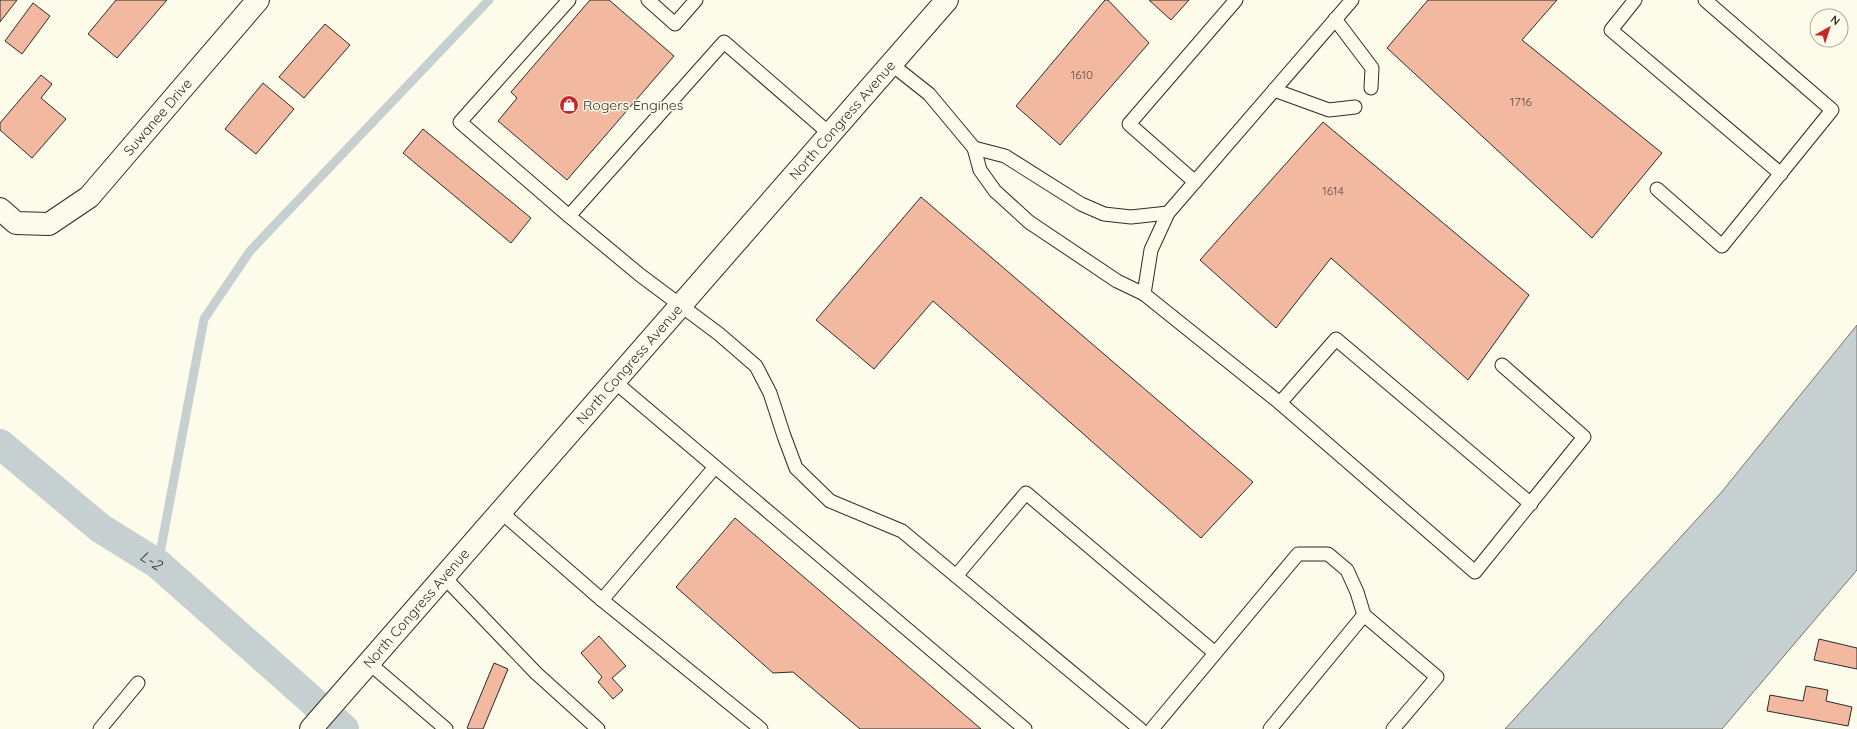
<svg xmlns="http://www.w3.org/2000/svg" width="1857" height="729" viewBox="0 0 1857 729" font-family="Quicksand,sans-serif">
<style>
.water{fill:#c7d0d0;stroke:#74746e}
.lines{fill:none;stroke-linecap:round;stroke-linejoin:round}
.stream{stroke:#c7d0d0;stroke-width:9}
.canal{stroke:#c7d0d0;stroke-width:30}
.building{fill:#f2b8a0;stroke:#2b2b2b}
.service-casing{stroke:#2b2b2b;stroke-width:15}
.minor-casing{stroke:#2b2b2b;stroke-width:24}
.tertiary-casing{stroke:#2b2b2b;stroke-width:24}
.service{stroke:#fdfbea;stroke-width:13}
.minor{stroke:#fdfbea;stroke-width:22}
.tertiary{stroke:#fdfbea;stroke-width:22}
.labels{text-anchor:middle;dominant-baseline:central;stroke-width:3;stroke-linejoin:round;paint-order:stroke}
.number-label{font-size:12px;fill:#5d4e48}
.poi-label{font-size:14px;fill:#2b2b2b;stroke:#fdfbea;text-anchor:start}
.street-label{font-size:14px;fill:#2b2b2b;stroke:#fdfbea}
.water-label{font-size:15px;font-style:italic;fill:#2b2b2b;stroke:#fdfbea}
</style>
<rect width="100%" height="100%" fill="#fdfbea"/>
<path class="water" d="M1857 325V570L1722 729H1505L1720 494Z"/>
<g class="lines">
<path class="stream" d="M158 564 204 319 250 251 489 0"/>
<path class="canal" id="s1" d="M0 444 100 528 158 564 344 729"/>
</g>
<g class="building">
<path d="M0 0H17L0 22Z"/>
<path d="M116 0H167L117 58 88 34Z"/>
<path d="M590 0H609L674 56 567 180 498 121 517 98 511 92Z"/>
<path d="M1105 0H1108L1149 43 1060 145 1016 106Z"/>
<path d="M1149 0H1189L1171 20Z"/>
<path d="M1428 0H1557L1522 40 1662 153 1592 238 1387 48Z"/>
<path d="M33 3 50 16 22 54 5 41Z"/>
<path d="M325 24 350 45 304 98 279 77Z"/>
<path d="M41 75 52 84 41 98 66 119 32 158 0 130V123Z"/>
<path d="M263 83 294 109 256 154 225 129Z"/>
<path d="M1323 122 1529 295 1468 380 1331 258 1276 328 1200 260Z"/>
<path d="M423 129 531 218 511 243 403 153Z"/>
<path d="M921 197 1253 482 1201 538 933 301 874 369 816 320Z"/>
<path d="M735 518 981 729H860L793 672 773 673 676 587Z"/>
<path d="M599 636 626 666 612 678 623 690 613 699 598 682 602 677 581 653Z"/>
<path d="M1819 639 1857 648V669L1814 660Z"/>
<path d="M494 663 508 669 483 729H469L467 728Z"/>
<path d="M1806 686 1828 690 1826 701 1852 707 1848 726 1767 711 1770 695 1803 701Z"/>
</g>
<g class="lines">
<defs>
<g id="service">
<path d="M569 0 460 122 569 216"/>
<path d="M648 0 675 24 696 0"/>
<path d="M1635 0 1611 30 1781 174"/>
<path d="M1335 19 1372 68 1371 88"/>
<path d="M891 64 929 94 974 148 980 170 995 191 1029 222 1117 281 1144 294 1280 403 1475 572 1584 437 1502 365"/>
<path d="M1274 90 1329 110 1355 107"/>
<path d="M830 134 724 42 569 216 640 275 719 334 756 366 770 393 784 436 796 468 830 501 902 531 1140 729"/>
<path d="M974 148 1005 156 1081 204 1104 214 1131 217 1168 213"/>
<path d="M1195 182 1129 124 1236 0"/>
<path d="M1657 189 1722 246 1832 110 1705 0"/>
<path d="M1144 294 1151 250 1168 213 1352 0"/>
<path d="M615 382 1025 729"/>
<path d="M1280 403 1336 339 1531 504"/>
<path d="M715 467 602 600 761 729"/>
<path d="M501 512 602 600"/>
<path d="M956 576 1026 493 1215 653"/>
<path d="M444 577 536 673 598 729"/>
<path d="M369 663 446 729"/>
<path d="M100 729 138 683"/>
<path d="M1152 729 1298 554H1328L1347 570 1357 592 1364 615 1437 677 1393 729"/>
<path d="M1270 729 1364 615"/>
</g>
<g id="minor">
<path id="s2" d="M0 209 16 223 49 224 89 197 258 0"/>
</g>
<g id="tertiary">
<path id="s3" d="M311 729 947 0"/>
</g>
</defs>
<use href="#service" class="service-casing"/>
<use href="#minor" class="minor-casing"/>
<use href="#tertiary" class="tertiary-casing"/>
<use href="#service" class="service"/>
<use href="#minor" class="minor"/>
<use href="#tertiary" class="tertiary"/>
</g>
<defs>
<symbol id="shop-disc" viewBox="-11 -11 22 22"><circle r="9.5" fill="#c62828" stroke="#fdfbea"/><path d="M-5-2.5h2.3a2.7 3.5 0 0 1 5.4 0H5L5.5 6h-11ZM-1.5-2.5h3a1.5 2.3 0 0 0-3 0Z" fill="#fff"/></symbol>
</defs>
<g fill-rule="evenodd">
<use href="#shop-disc" x="558" y="94" width="22" height="22"/>
</g>
<g class="labels">
<g class="number-label">
<text x="1082" y="74">1610</text>
<text x="1521" y="101">1716</text>
<text x="1333" y="190">1614</text>
</g>
<g class="poi-label">
<text x="583" y="105">Rogers Engines</text>
</g>
<g class="street-label">
<text stroke="none"><textPath href="#s2" startOffset="208">Suwanee Drive</textPath></text>
<text stroke="none"><textPath href="#s3" startOffset="808">North Congress Avenue</textPath></text>
<text stroke="none"><textPath href="#s3" startOffset="484">North Congress Avenue</textPath></text>
<text stroke="none"><textPath href="#s3" startOffset="160">North Congress Avenue</textPath></text>
</g>
<g class="water-label">
<text stroke="none"><textPath href="#s1" startOffset="191">L-2</textPath></text>
</g>
</g>
<g transform="translate(1829 28) rotate(39)"><circle r="19" fill="#fdfbea" stroke="#a9a89e"/>
<path d="M0-3L7 15L0 10L-7 15Z" fill="#c62828"/>
<text y="-6" font-size="11" font-weight="bold" text-anchor="middle" fill="#2b2b2b">N</text>
</g>
</svg>
